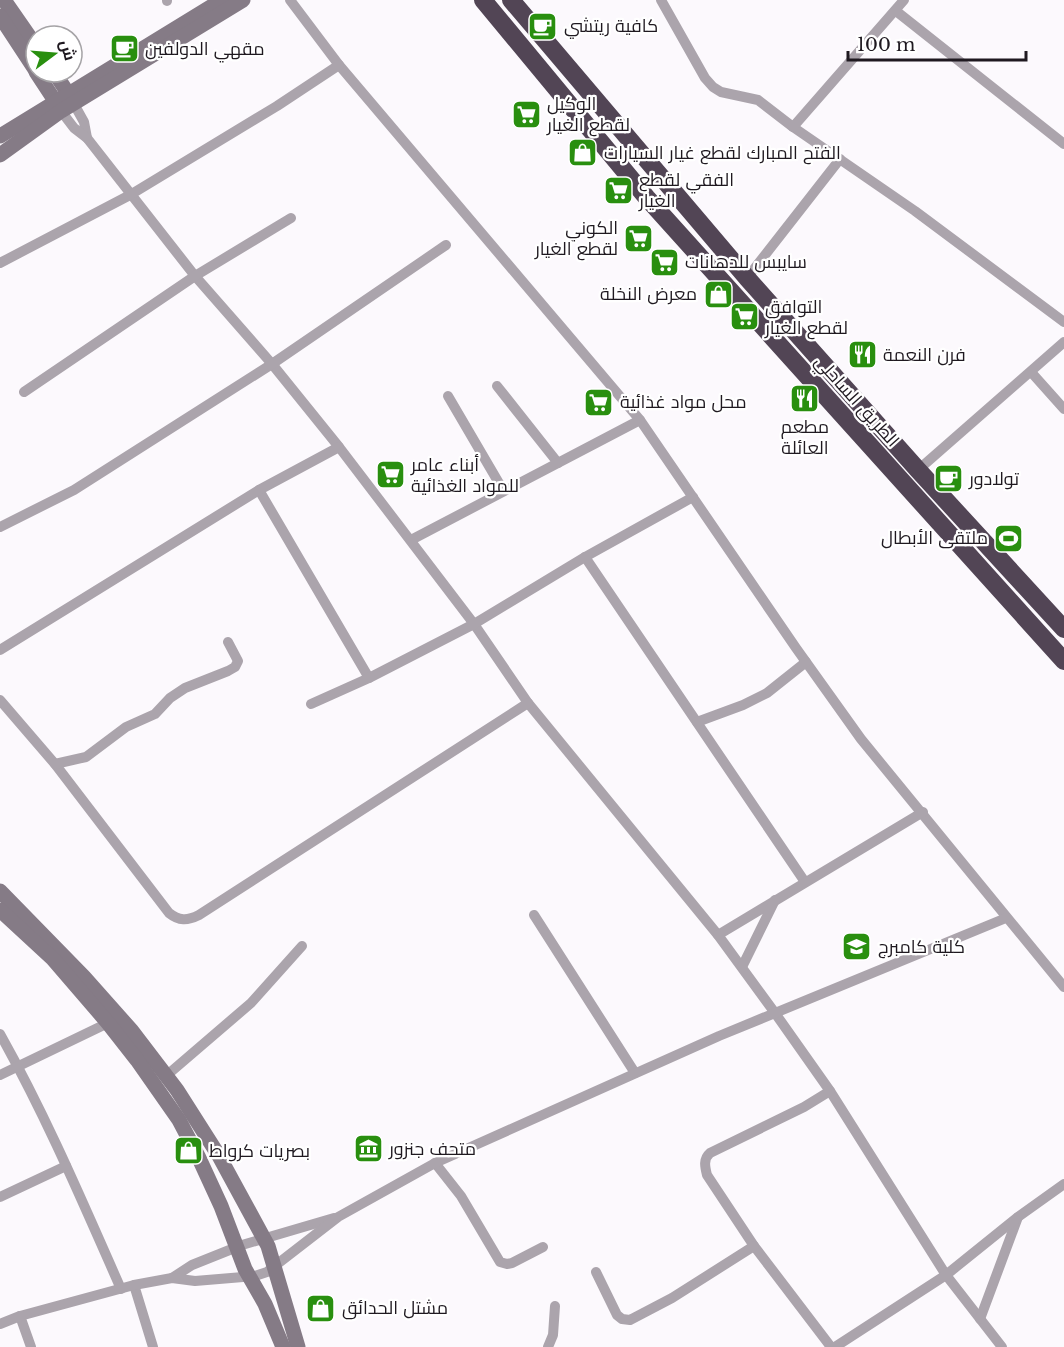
<svg xmlns="http://www.w3.org/2000/svg" width="1064" height="1347" viewBox="0 0 1064 1347" font-family="'Libre Baskerville',Cairo,serif">
<style>
.lines{fill:none;stroke-linecap:round;stroke-linejoin:round}
.street{stroke:#aba4ac;stroke-width:10}
.secondary{stroke:#857b86;stroke-width:15}
.highway{stroke:#524555;stroke-width:18}
.labels{text-anchor:middle;dominant-baseline:central;stroke-width:4.5;stroke-linejoin:round;paint-order:stroke}
.poi-label{font-size:18px;fill:#1f1920;stroke:#fff;text-anchor:start}
.street-label{font-size:18px;fill:#1f1920;stroke:#fff}
</style>
<rect width="100%" height="100%" fill="#fcf9fd"/>
<g class="lines">
<g class="street">
<path d="M167 0V1"/>
<path d="M290 0 339 65 640 420 796 648 861 739 1064 987"/>
<path d="M661 0 705 78 713 87 721 92 758 100 793 127 915 211 1064 322"/>
<path d="M896 11 1064 144"/>
<path d="M74 104 84 122 87 138"/>
<path d="M61 111 74 128 87 138 195 276 272 364 339 447 474 624 528 703 718 935 775 1013 830 1091 946 1275 1002 1347"/>
<path d="M793 127 904 0"/>
<path d="M0 263 130 195 277 106 339 65"/>
<path d="M747 278 840 159"/>
<path d="M1031 372 1064 409"/>
<path d="M497 386 558 463"/>
<path d="M24 392 195 276 291 218"/>
<path d="M448 396 503 490"/>
<path d="M918 470 1064 342"/>
<path d="M259 490 369 678"/>
<path d="M0 527 74 490 272 364 446 245"/>
<path d="M411 540 640 420"/>
<path d="M585 557 805 882"/>
<path d="M0 650 259 490 339 447"/>
<path d="M0 700 55 764 169 913C179 921 187 921 199 915L528 703"/>
<path d="M311 704 369 678 474 624 585 557 693 497"/>
<path d="M697 722 743 705 767 693 806 662"/>
<path d="M55 764 86 757 126 727 155 714 170 698 185 688 228 671 235 667 238 661 228 642"/>
<path d="M534 915 635 1073"/>
<path d="M718 935 923 812"/>
<path d="M742 967 775 900"/>
<path d="M0 1034C46 1116 83 1203 121 1289"/>
<path d="M0 1075 108 1023"/>
<path d="M166 1076 251 1003 302 946"/>
<path d="M830 1091 804 1107 710 1153C703 1159 705 1167 707 1175L754 1246 831 1347"/>
<path d="M435 1163 461 1196 500 1262 507 1264 512 1263 543 1247"/>
<path d="M0 1197 66 1166"/>
<path d="M596 1272 617 1315 622 1319 630 1320 672 1298 754 1246"/>
<path d="M172 1278 192 1265 242 1245 334 1218"/>
<path d="M134 1285 153 1347"/>
<path d="M20 1316 31 1347"/>
<path d="M980 1319 1018 1217"/>
<path d="M0 1324 20 1316 134 1285 172 1278 195 1281 255 1276 267 1272 338 1217 435 1163 719 1036 1006 918"/>
<path d="M548 1347 553 1335 555 1306"/>
<path d="M835 1347 946 1275 1018 1217 1064 1184"/>
</g>
<g class="secondary">
<path d="M4 0 36 46"/>
<path d="M0 16 36 71"/>
<path d="M36 72 61 110"/>
<path d="M54 72 73 101"/>
<path d="M0 136 222 0"/>
<path d="M0 155 61 111 243 0"/>
<path d="M0 891 84 977 132 1031 177 1090 219 1156 268 1246 298 1347"/>
<path d="M0 910 53 959 108 1023 137 1060 179 1120 198 1156 221 1206 245 1269 265 1304 283 1347"/>
</g>
<g class="highway">
<path d="M483 0 647 198 1064 661"/>
<path d="M511 0 747 278 918 470 1064 629"/>
</g>
</g>
<defs>
<symbol id="cafe-square" viewBox="-11 -11 22 22"><rect x="-9" y="-9" width="18" height="18" rx="4" fill="#298f0f" stroke="#fff"/><path d="M-5.5-4.5H6V0H3Q3 3.5 0 3.5H-2.5Q-5.5 3.5-5.5 0ZM3-3.2v2h1.7v-2ZM-6 4.5H4V6H-6Z" fill="#fff"/></symbol>
<symbol id="supermarket-square" viewBox="-11 -11 22 22"><rect x="-9" y="-9" width="18" height="18" rx="4" fill="#298f0f" stroke="#fff"/><path d="M-6-5.5h2.5l.6 2H6L4.5 2H-2.5L-4.4-4H-6ZM-1.5 3.2a1.3 1.3 0 1 0 .1 0ZM3 3.2a1.3 1.3 0 1 0 .1 0Z" fill="#fff"/></symbol>
<symbol id="shop-square" viewBox="-11 -11 22 22"><rect x="-9" y="-9" width="18" height="18" rx="4" fill="#298f0f" stroke="#fff"/><path d="M-5-2.5h2.3a2.7 3.5 0 0 1 5.4 0H5L5.5 6h-11ZM-1.5-2.5h3a1.5 2.3 0 0 0-3 0Z" fill="#fff"/></symbol>
<symbol id="restaurant-square" viewBox="-11 -11 22 22"><rect x="-9" y="-9" width="18" height="18" rx="4" fill="#298f0f" stroke="#fff"/><path d="M-5-6h1v4h1v-4h1v4h1v-4h1v5L-1.5 .5V6h-2V.5L-5-1ZM5-6V6H3V1.5H1.5Q1.5-4 5-6Z" fill="#fff"/></symbol>
<symbol id="stadium-square" viewBox="-11 -11 22 22"><rect x="-9" y="-9" width="18" height="18" rx="4" fill="#298f0f" stroke="#fff"/><path d="M0-5a6.5 5 0 1 0 0 10a6.5 5 0 1 0 0-10ZM-3.5-1.8h7v3.6h-7Z" fill="#fff"/></symbol>
<symbol id="university-square" viewBox="-11 -11 22 22"><rect x="-9" y="-9" width="18" height="18" rx="4" fill="#298f0f" stroke="#fff"/><path d="M0-5L7-2L0 1L-7-2ZM-4 1L0 2.5L4 1V4Q0 6-4 4Z" fill="#fff"/></symbol>
<symbol id="museum-square" viewBox="-11 -11 22 22"><rect x="-9" y="-9" width="18" height="18" rx="4" fill="#298f0f" stroke="#fff"/><path d="M0-6L6-3V-2H-6V-3ZM-5-1h2V3h-2ZM-1-1h2V3h-2ZM3-1h2V3H3ZM-6 4H6V6H-6Z" fill="#fff"/></symbol>
</defs>
<g fill-rule="evenodd">
<use href="#cafe-square" x="526" y="10" width="33" height="33"/>
<use href="#cafe-square" x="108" y="32" width="33" height="33"/>
<use href="#supermarket-square" x="510" y="98" width="33" height="33"/>
<use href="#shop-square" x="566" y="136" width="33" height="33"/>
<use href="#supermarket-square" x="602" y="174" width="33" height="33"/>
<use href="#supermarket-square" x="622" y="222" width="33" height="33"/>
<use href="#supermarket-square" x="648" y="246" width="33" height="33"/>
<use href="#shop-square" x="702" y="278" width="33" height="33"/>
<use href="#supermarket-square" x="728" y="300" width="33" height="33"/>
<use href="#restaurant-square" x="846" y="338" width="33" height="33"/>
<use href="#restaurant-square" x="788" y="382" width="33" height="33"/>
<use href="#supermarket-square" x="582" y="386" width="33" height="33"/>
<use href="#supermarket-square" x="374" y="458" width="33" height="33"/>
<use href="#cafe-square" x="932" y="462" width="33" height="33"/>
<use href="#stadium-square" x="992" y="522" width="33" height="33"/>
<use href="#university-square" x="840" y="930" width="33" height="33"/>
<use href="#museum-square" x="352" y="1132" width="33" height="33"/>
<use href="#shop-square" x="172" y="1134" width="33" height="33"/>
<use href="#shop-square" x="304" y="1292" width="33" height="33"/>
</g>
<g class="labels">
<g class="poi-label">
<text x="564" y="26">كافية ريتشي</text>
<text x="145" y="49">مقهي الدولفين</text>
<text x="547" y="104">الوكيل<tspan x="547" dy="21">لقطع الغيار</tspan></text>
<text x="604" y="153">الفتح المبارك لقطع غيار السيارات</text>
<text x="639" y="180">الفقي لقطع<tspan x="639" dy="21">الغيار</tspan></text>
<text x="618" y="228" text-anchor="end">الكوني<tspan x="618" dy="21">لقطع الغيار</tspan></text>
<text x="685" y="262">سايبس للدهانات</text>
<text x="697" y="294" text-anchor="end">معرض النخلة</text>
<text x="765" y="307">التوافق<tspan x="765" dy="21">لقطع الغيار</tspan></text>
<text x="883" y="355">فرن النعمة</text>
<text x="620" y="402">محل مواد غذائية</text>
<text x="805" y="427" text-anchor="middle">مطعم<tspan x="805" dy="21">العائلة</tspan></text>
<text x="411" y="465">أبناء عامر<tspan x="411" dy="21">للمواد الغذائية</tspan></text>
<text x="969" y="479">تولادور</text>
<text x="988" y="538" text-anchor="end">ملتقى الأبطال</text>
<text x="878" y="947">كلية كامبرج</text>
<text x="389" y="1149">متحف جنزور</text>
<text x="209" y="1151">بصريات كرواط</text>
<text x="342" y="1308">مشتل الحدائق</text>
</g>
<g class="street-label">
<text transform="translate(857 401) rotate(48)">الطريق الساحلي</text>
</g>
</g>
<g transform="translate(54 54) rotate(74)"><circle r="28" fill="#ffffff" stroke="#a5a3a6" stroke-width="1.5"/>
<path d="M0-4.5L10 22L0 15L-10 22Z" fill="#298f0f"/>
<text y="-9" font-size="16" font-weight="bold" text-anchor="middle" fill="#1f1920">ش</text>
</g>
<path d="M848 51v9h178v-9" fill="none" stroke="#1f1920" stroke-width="3"/>
<text x="857" y="51" font-size="18" fill="#1f1920" stroke="#ffffff" stroke-width="4.5" paint-order="stroke">100 m</text>
</svg>
